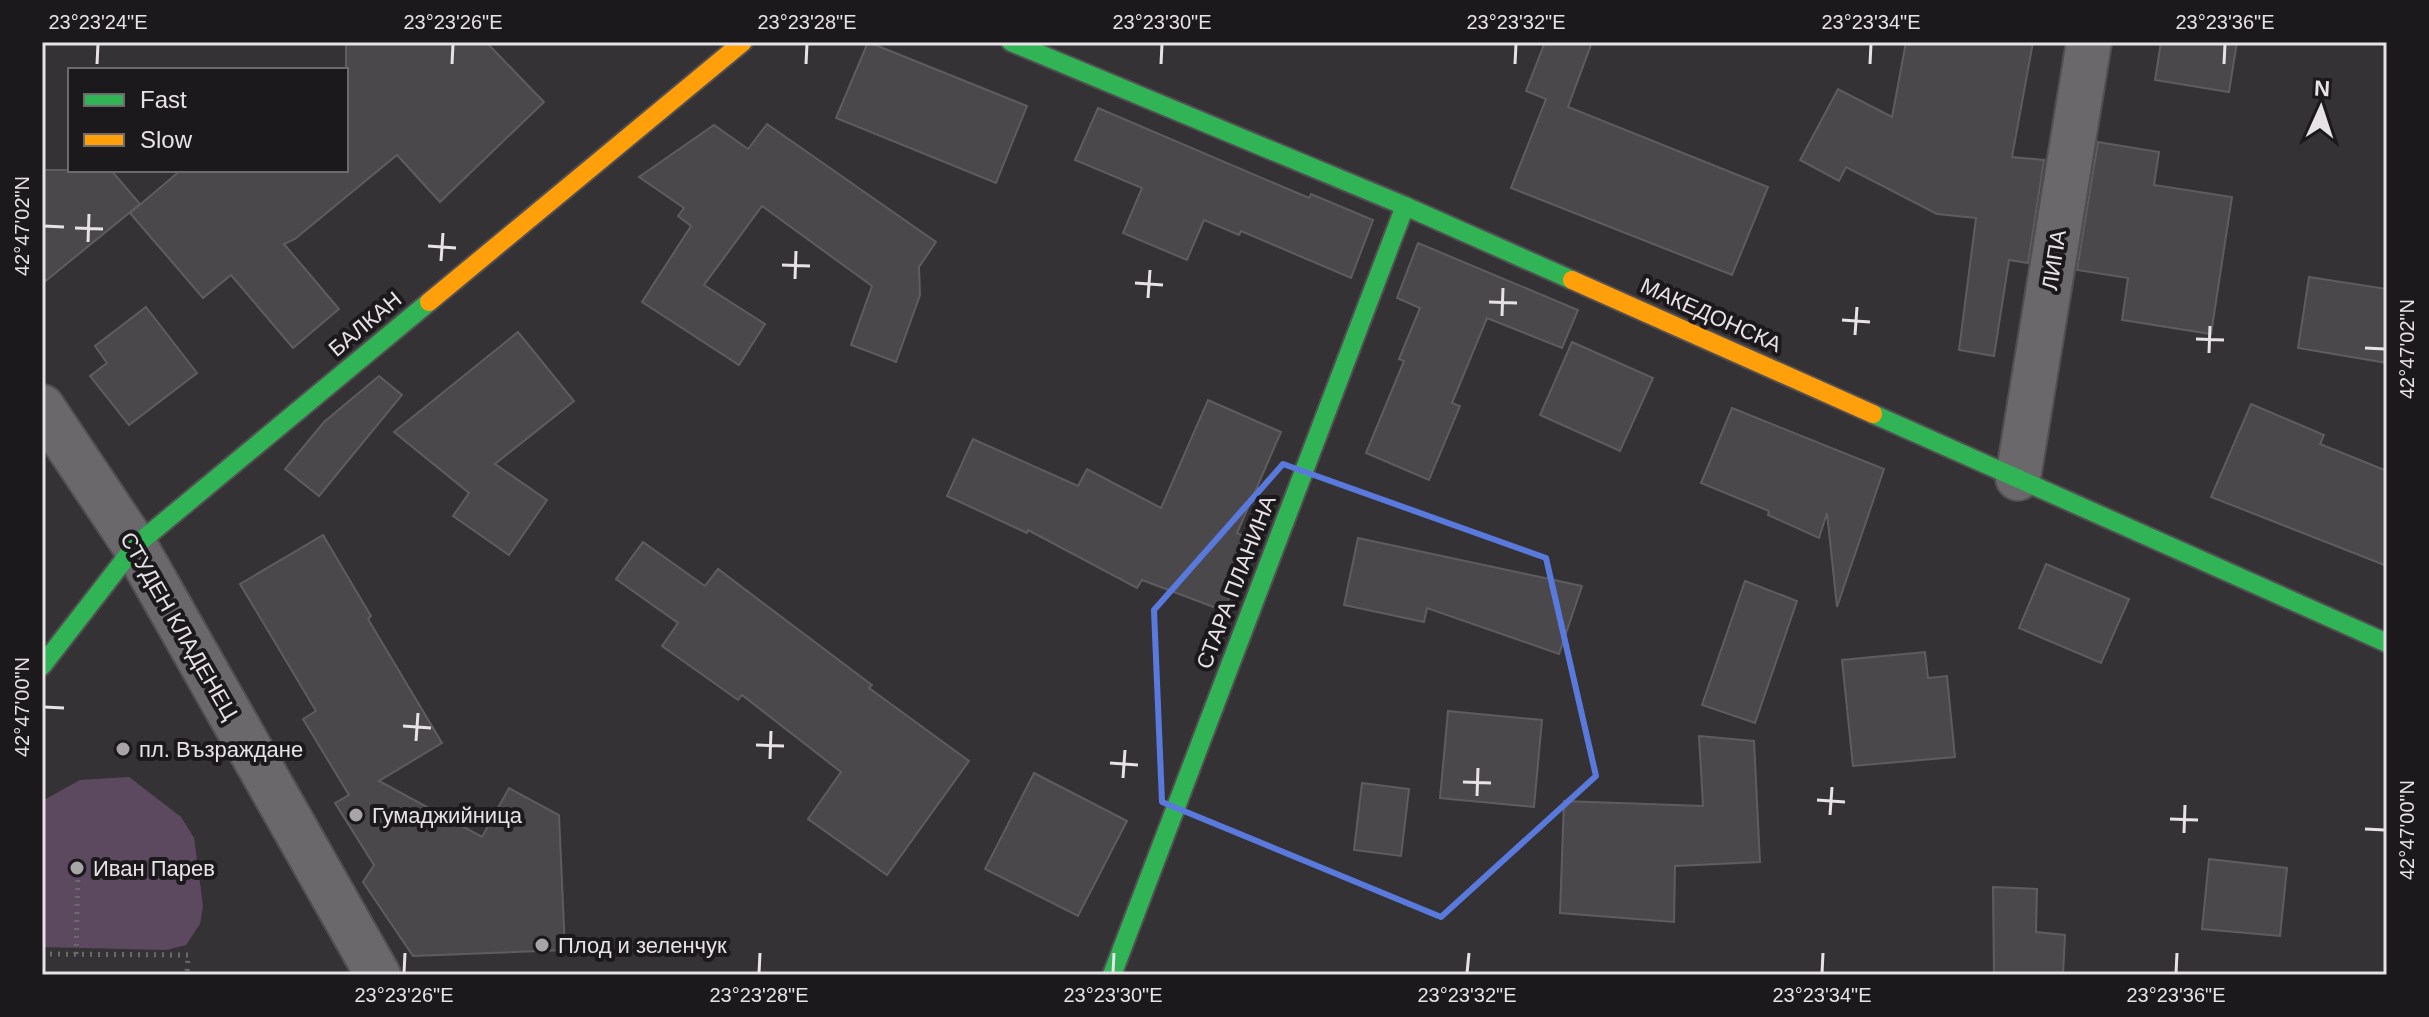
<svg xmlns="http://www.w3.org/2000/svg" width="2429" height="1017" viewBox="0 0 2429 1017" font-family="Arial,sans-serif">
<style>
.green{fill:#5d495f}
.building{fill:#4b484b;stroke:#5e5c5f;stroke-width:2}
.lines{fill:none;stroke-linecap:round;stroke-linejoin:round}
.street-casing{stroke:#514f52;stroke-width:48}
.fast-casing{stroke:#514f52;stroke-width:22}
.slow-casing{stroke:#514f52;stroke-width:22}
.path{stroke:#6c696c;stroke-width:5;stroke-dasharray:2 6;stroke-linecap:butt}
.street{stroke:#6a686b;stroke-width:44}
.fast{stroke:#30b455;stroke-width:18}
.slow{stroke:#ff9f0a;stroke-width:18}
.marked{fill:none;stroke:#597adc;stroke-width:6;stroke-linejoin:round}
.ticks{fill:none;stroke:#e6e2e6;stroke-width:3}
.poi-dot{fill:#a8a4a8;stroke:#1c191c;stroke-width:3}
.labels{text-anchor:middle;dominant-baseline:central;stroke-width:8;stroke-linejoin:round;paint-order:stroke}
.street-label{font-size:22px;fill:#e6e2e6;stroke:#1c191c}
.poi-label{font-size:22px;fill:#e6e2e6;stroke:#1c191c;text-anchor:start}
.neatline{fill:none;stroke:#e6e2e6;stroke-width:3}
.ticks-label{font-size:20px;text-anchor:middle;fill:#e6e2e6}
</style>
<rect width="100%" height="100%" fill="#353236"/>
<path class="green" d="M129 777 181 817 194 838 203 906 200 924 186 945 166 950 42 947V801L80 780Z"/>
<g class="building">
<path d="M346 42H486L544 102 440 202 397 155 295 239 284 244 339 309 293 348 231 275 203 298 130 213 181 170H346Z"/>
<path d="M868 42 1027 106 996 183 836 118Z"/>
<path d="M1545 42H1592L1568 107 1768 187 1732 275 1511 188 1546 99 1526 91Z"/>
<path d="M1906 42H2033L2012 157 2044 160 2028 263 2009 260 1994 356 1959 350 1976 218 1937 214 1846 167 1839 181 1800 160 1838 89 1892 117Z"/>
<path d="M2161 42H2237L2229 92 2155 80Z"/>
<path d="M1098 108 1309 198 1311 194 1373 220 1351 278 1241 231 1239 235 1204 220 1187 260 1123 233 1142 188 1075 160Z"/>
<path d="M767 124 936 242 919 267 920 295 896 362 851 345 872 286 762 206 704 285 765 324 739 365 642 302 691 226 678 216 684 208 639 177 714 125 748 149Z"/>
<path d="M2098 142 2159 152 2154 185 2232 197 2211 334 2122 320 2128 278 2077 270Z"/>
<path d="M42 170H111L140 204 42 284Z"/>
<path d="M1418 243 1578 310 1562 348 1487 318 1452 403 1460 406 1429 480 1366 453 1404 361 1399 359 1420 308 1397 298Z"/>
<path d="M2309 277 2387 289V363L2298 348Z"/>
<path d="M146 307 197 373 129 425 90 376 107 363 95 346Z"/>
<path d="M518 332 574 401 495 464 547 500 509 555 453 516 469 493 394 432Z"/>
<path d="M1572 342 1653 378 1620 451 1540 415Z"/>
<path d="M379 376 402 395 319 496 285 469 324 422Z"/>
<path d="M1208 400 1281 432 1237 533 1251 539 1224 611 1142 580 1137 588 1028 530 1027 533 947 496 973 439 1078 486 1087 469 1161 508Z"/>
<path d="M2251 404 2324 435 2320 444 2387 471V566L2211 497Z"/>
<path d="M1732 408 1884 469 1837 607 1827 513 1819 538 1768 515 1769 511 1701 483Z"/>
<path d="M323 535 371 616 368 619 442 743 379 781 482 837 509 788 559 815 565 950 413 956 363 882 374 865 335 803 349 795 303 719 316 711 240 584Z"/>
<path d="M1358 538 1582 586 1559 654 1427 608 1424 622 1344 605Z"/>
<path d="M643 542 705 586 718 569 872 685 869 688 969 761 887 875 808 819 841 772 742 695 738 700 662 646 678 623 616 579Z"/>
<path d="M2046 564 2129 599 2101 663 2019 628Z"/>
<path d="M1745 581 1797 601 1755 723 1702 705Z"/>
<path d="M1925 652 1928 678 1947 676 1955 757 1853 766 1842 660Z"/>
<path d="M1448 711 1542 720 1534 807 1440 798Z"/>
<path d="M1699 736 1754 741 1760 862 1675 866 1674 922 1560 913 1564 801 1703 806Z"/>
<path d="M1034 773 1127 821 1078 916 985 869Z"/>
<path d="M1362 783 1409 789 1401 856 1354 850Z"/>
<path d="M2209 859 2287 868 2280 936 2202 929Z"/>
<path d="M1993 887 2037 889 2036 932 2065 935 2063 975H1994Z"/>
</g>
<g class="lines">
<defs>
<g id="street">
<path d="M42 407 135 546 378 975"/>
<path d="M2018 478 2089 42"/>
</g>
<g id="fast">
<path d="M1011 42 1405 206 1572 280"/>
<path d="M1873 414 2387 643"/>
<path d="M42 666 135 546 429 302"/>
<path d="M1112 975 1405 206"/>
</g>
<g id="slow">
<path d="M1572 280 1873 414"/>
<path d="M429 302 743 42"/>
</g>
</defs>
<use href="#street" class="street-casing"/>
<use href="#fast" class="fast-casing"/>
<use href="#slow" class="slow-casing"/>
<g class="path">
<path d="M42 954 188 955 187 975"/>
<path d="M76 954 78 873"/>
</g>
<use href="#street" class="street"/>
<use href="#fast" class="fast"/>
<use href="#slow" class="slow"/>
</g>
<path class="marked" d="M1283 464 1546 558 1596 776 1441 917 1162 802 1154 610Z"/>
<path class="ticks" d="M97 64 98 44M452 64 453 44M806 64 807 44M1161 64 1162 44M1515 64 1516 44M1870 64 1871 44M2224 64 2225 44M44 226 64 227M75 228 103 229M88 242 89 214M428 246 456 248M441 261 443 233M782 265 810 266M795 279 796 251M1135 283 1163 285M1148 298 1150 270M1489 302 1517 303M1502 316 1503 288M1842 320 1870 322M1855 335 1857 307M2196 339 2224 340M2365 348 2385 349M2209 353 2210 326M44 707 64 708M403 726 431 728M416 741 418 713M756 745 784 746M770 759 771 731M1110 763 1138 765M1123 778 1125 750M1463 782 1491 783M1477 796 1478 768M1817 800 1845 802M1830 815 1832 787M2170 819 2198 820M2365 829 2385 830M2184 833 2185 805M404 973 405 953M759 973 760 953M1113 973 1114 953M1467 973 1469 953M1822 973 1823 953M2176 973 2177 953"/>
<g class="poi-dot">
<circle cx="123" cy="749" r="8"/>
<circle cx="356" cy="815" r="8"/>
<circle cx="77" cy="868" r="8"/>
<circle cx="542" cy="945" r="8"/>
</g>
<g class="labels">
<g class="street-label">
<text transform="translate(2054 260) rotate(-81)">ЛИПА</text>
<text transform="translate(1711 315) rotate(24)">МАКЕДОНСКА</text>
<text transform="translate(365 324) rotate(-40)">БАЛКАН</text>
<text transform="translate(1236 582) rotate(-69)">СТАРА ПЛАНИНА</text>
<text transform="translate(179 626) rotate(60)">СТУДЕН КЛАДЕНЕЦ</text>
</g>
<g class="poi-label">
<text x="139" y="749">пл. Възраждане</text>
<text x="372" y="815">Гумаджийница</text>
<text x="93" y="868">Иван Парев</text>
<text x="558" y="945">Плод и зеленчук</text>
</g>
</g>
<rect width="2429" height="1017" fill="none" stroke="#1c191c" stroke-width="88"/>
<rect x="68" y="68" width="280" height="104" fill="#1c191c" stroke="#6d696d" stroke-width="2"/>
<rect x="84" y="94" width="40" height="12" fill="#30b455" stroke="#6d696d" stroke-width="2"/>
<text x="140" y="108" font-size="24" fill="#e6e2e6">Fast</text>
<rect x="84" y="134" width="40" height="12" fill="#ff9f0a" stroke="#6d696d" stroke-width="2"/>
<text x="140" y="148" font-size="24" fill="#e6e2e6">Slow</text>
<g transform="translate(2321 108) rotate(3)" stroke="#1c191c" stroke-width="6" paint-order="stroke">
<path d="M0-6L14 30L0 20L-14 30Z" fill="#e6e2e6"/>
<text y="-12" font-size="22" font-weight="bold" text-anchor="middle" fill="#e6e2e6">N</text>
</g>
<rect x="44" y="44" width="2341" height="929" class="neatline"/>
<g class="ticks-label">
<text x="98" y="29">23°23'24"E</text>
<text x="453" y="29">23°23'26"E</text>
<text x="807" y="29">23°23'28"E</text>
<text x="1162" y="29">23°23'30"E</text>
<text x="1516" y="29">23°23'32"E</text>
<text x="1871" y="29">23°23'34"E</text>
<text x="2225" y="29">23°23'36"E</text>
<text transform="translate(22 226) rotate(-90)" y="7">42°47'02"N</text>
<text transform="translate(2407 349) rotate(-90)" y="7">42°47'02"N</text>
<text transform="translate(22 707) rotate(-90)" y="7">42°47'00"N</text>
<text transform="translate(2407 830) rotate(-90)" y="7">42°47'00"N</text>
<text x="404" y="1002">23°23'26"E</text>
<text x="759" y="1002">23°23'28"E</text>
<text x="1113" y="1002">23°23'30"E</text>
<text x="1467" y="1002">23°23'32"E</text>
<text x="1822" y="1002">23°23'34"E</text>
<text x="2176" y="1002">23°23'36"E</text>
</g>
</svg>
